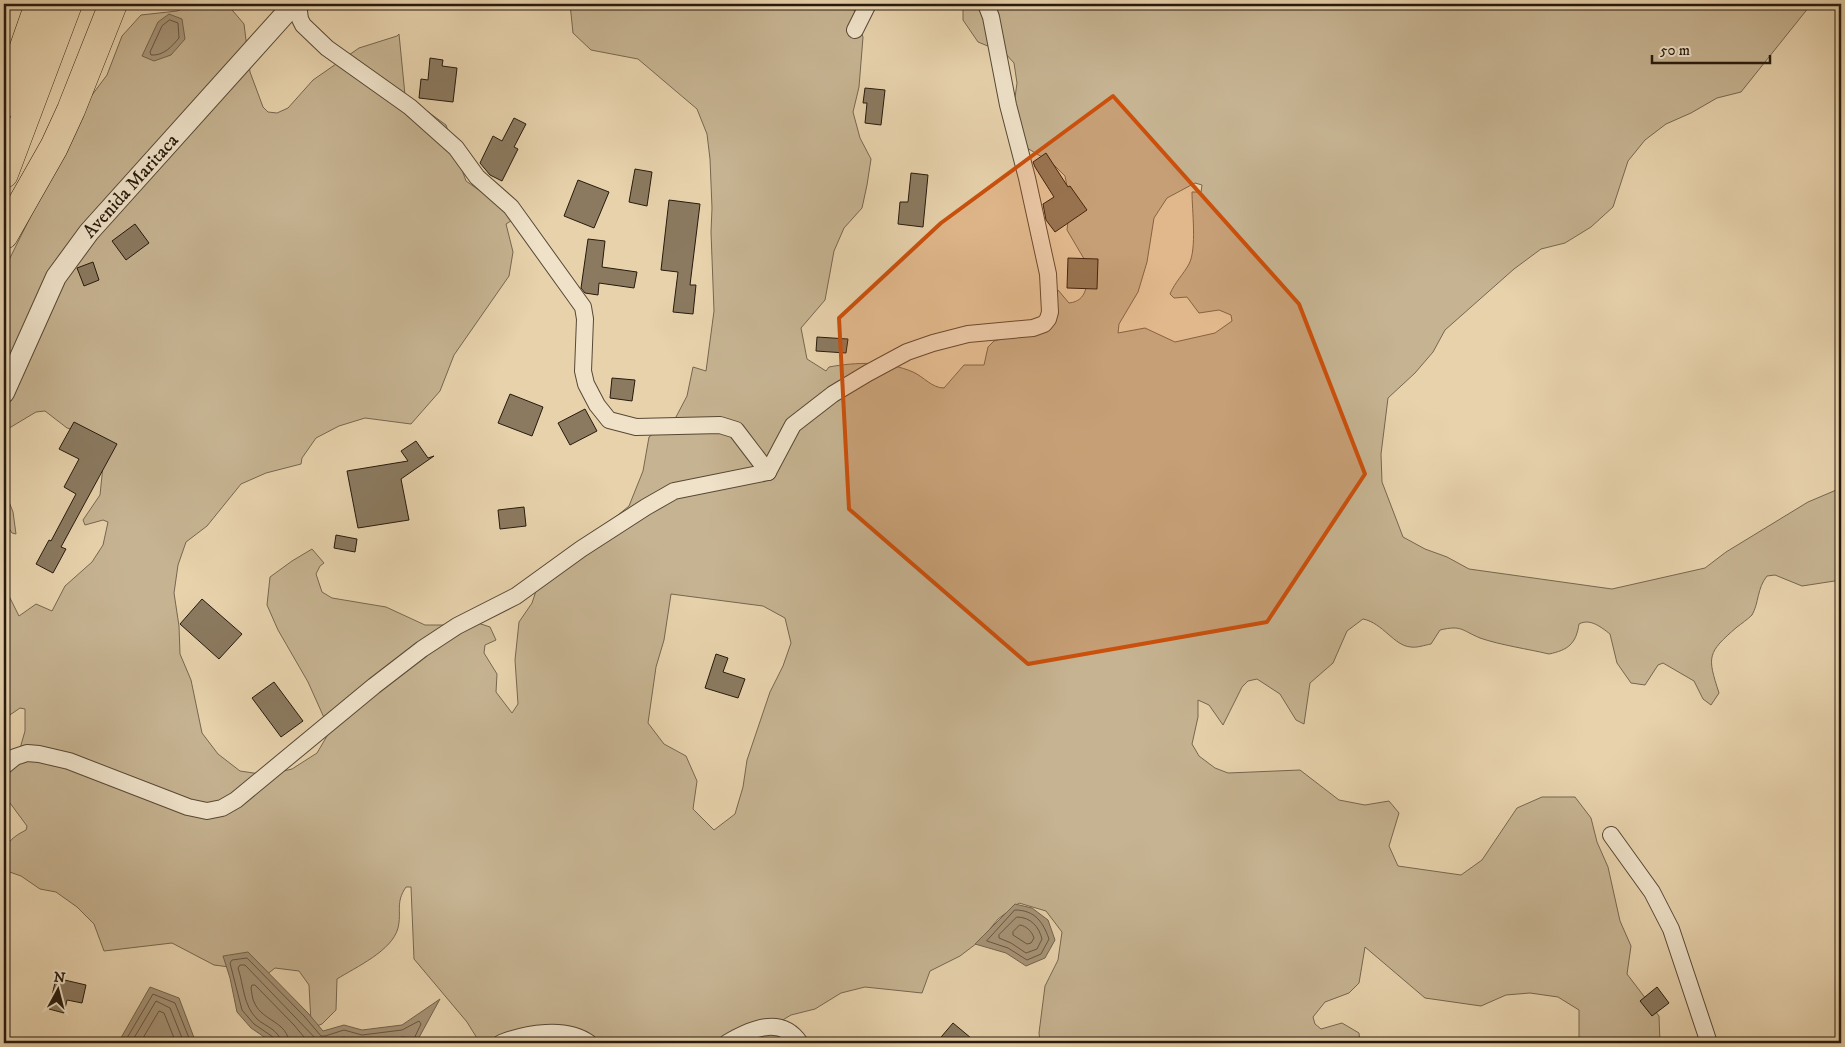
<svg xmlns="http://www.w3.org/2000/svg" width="1845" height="1047" viewBox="0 0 1845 1047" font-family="'IM FELL DW Pica',serif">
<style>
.green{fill:#c6b391;stroke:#76664f;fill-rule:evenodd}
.water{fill:#a69376;stroke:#73634c}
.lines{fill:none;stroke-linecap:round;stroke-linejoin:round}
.shore{stroke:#665642;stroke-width:1}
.building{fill:#8b7a60;stroke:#271a0d}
.minor-casing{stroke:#574835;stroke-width:18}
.tertiary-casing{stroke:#574835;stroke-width:22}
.motorway-casing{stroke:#271a0d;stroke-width:29}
.minor{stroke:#efe2c9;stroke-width:16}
.tertiary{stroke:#efe2c9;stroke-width:20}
.motorway{stroke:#e7d2ac;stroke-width:28}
.marked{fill:#cb500c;fill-opacity:0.2;stroke:#cb500c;stroke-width:4;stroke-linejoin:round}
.labels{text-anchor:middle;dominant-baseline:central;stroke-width:4;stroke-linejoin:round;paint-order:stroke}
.street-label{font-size:19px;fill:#271a0d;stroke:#efe2c9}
</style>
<rect width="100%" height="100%" fill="#e7d2ac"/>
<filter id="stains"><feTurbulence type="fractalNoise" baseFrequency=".004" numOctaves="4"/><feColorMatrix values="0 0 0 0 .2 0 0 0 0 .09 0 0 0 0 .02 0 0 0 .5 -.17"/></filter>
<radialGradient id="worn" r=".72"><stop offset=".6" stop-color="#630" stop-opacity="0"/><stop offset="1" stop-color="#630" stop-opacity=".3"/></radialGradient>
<g class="green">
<path d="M193 4H227L244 24 250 72 263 107 268 112 277 113 288 108 313 80 359 48 397 36 399 34 405 95 446 125 466 181 517 217 506 224 513 252 509 276 454 355 440 391 411 424 365 418 339 426 316 438 302 458 301 464 266 473 241 484 207 526 186 542 178 565 174 593 179 626 180 654 191 680 202 733 218 754 240 771 267 775 292 769 317 753 330 731 308 682 278 630 267 605 270 577 292 561 312 549 324 563 320 566 316 574 322 592 332 598 386 607 425 625H449L472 621 490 627 496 640 485 645 484 653 497 674 496 692 512 713 518 704 515 660 519 622 532 603 537 588 562 561 629 506 643 471 649 437 676 417 687 396 693 367 706 371 714 311 711 232 712 208 710 159 707 134 697 109 638 59 591 50 573 33 570 4H852L863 37 859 87 853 112 860 138 871 159 867 185 862 208 844 228 834 251 825 300 801 328 807 359 826 371 829 367C856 362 888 361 913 372 924 377 932 388 944 388L964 365H984L988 347 994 341 1031 331 1048 323 1058 290 1069 303C1088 301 1086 284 1090 269L1067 230 1070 202 1065 176 1052 163 1022 145 1012 119 1017 83 1014 63 1005 53 978 42 963 20V10L970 5 1826 4 1809 7 1741 92 1717 98 1691 113 1666 124 1645 140 1628 161 1613 207 1591 227 1565 243 1541 249 1514 269 1445 330 1433 352 1415 373 1388 398 1381 454 1382 482 1403 537 1425 549 1447 557 1469 569 1612 589 1705 568 1726 552 1808 502 1841 488V580L1802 586 1775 575 1767 576C1757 588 1759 603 1752 615 1748 619 1741 624 1737 627 1707 653 1707 656 1719 693L1711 705 1703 699 1694 681 1663 663 1658 665 1645 685 1631 683 1617 663 1610 634C1601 627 1590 618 1579 624 1576 644 1568 650 1549 654 1528 649 1500 645 1480 638 1461 630 1462 625 1440 630L1431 644C1425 645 1417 648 1411 647 1394 646 1383 623 1363 619L1347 631 1333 663 1310 683 1304 724 1296 720 1280 694 1257 679 1248 681 1242 687 1223 725 1209 705 1198 700V717L1192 744 1199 756 1215 768 1228 773 1300 770 1339 800 1365 805 1389 801 1399 813 1389 846 1398 866 1461 875 1482 860 1517 808 1542 797H1575L1591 818 1597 842 1608 867 1620 921 1631 946 1627 974 1659 1016 1660 1043H1579V1010L1558 997 1530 993 1506 995 1481 1006 1425 998 1365 947 1359 983 1349 993 1325 1002 1313 1017 1315 1024 1321 1029 1342 1023 1359 1033 1360 1043H1124L1108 1039 1096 1043H1038L1040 1041 1039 1033 1045 986 1058 960 1062 932 1046 911 1019 903 998 919 981 940 960 956 930 971 922 993 865 987 841 993 815 1009 791 1015 776 1024 726 1043H570L560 1039 508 1043H480L467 1022 414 959 411 887H406C395 903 402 911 398 928 392 951 356 967 337 979L336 1010 322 1024 314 1027 311 1023 309 985 299 971 275 968 261 979 245 969 214 965 172 943 104 951 94 924 77 907 56 892 40 889 21 876 4 870C4 847 5 841 26 830L27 826 10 803 4 802V775L19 752 25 731V709L20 708 4 719V589L6 590 19 616 36 604 52 611 65 586 92 562 103 545 108 522 103 520 85 525 83 520 100 495 104 456 86 433 67 428 45 411 36 412 6 430 4 434V270L89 99 107 75 122 36 141 15 177 11ZM1195 183 1202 185 1201 192H1192C1192 210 1197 249 1189 264 1183 275 1175 282 1170 294L1174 298 1187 297 1199 313 1219 310 1231 315 1232 321 1215 333 1175 342 1145 328 1118 333 1119 324 1138 292 1147 262 1154 218 1167 198ZM671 594 763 606 785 618 791 643 783 666 770 692 747 760 743 787 735 814 714 830 693 809 697 781 686 756 664 744 648 723 656 667 664 640Z"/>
<path d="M4 489 13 512 16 534 12 533 4 520Z"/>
</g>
<g class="water">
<path d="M169 14 182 19 185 39 171 55 154 61 142 56 158 22Z"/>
<path d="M1015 904 1032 908 1048 920 1055 940 1045 958 1026 966 1006 953 975 944Z"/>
<path d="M248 952 308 1013 323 1031 344 1025 362 1030 402 1025 440 999 416 1043H273L251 1028 237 1012 230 978 223 956Z"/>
<path d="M150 987 179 998 196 1043H118Z"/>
</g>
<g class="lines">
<g class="shore">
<path d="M170 20 178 23 179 38C172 46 164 56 151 55L150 52 162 26Z"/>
<path d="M1015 910C1035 910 1043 922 1049 939L1041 954 1027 960 1008 948 987 941Z"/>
<path d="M1017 917C1031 917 1039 927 1042 939L1037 949 1026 953 1011 943 999 938V935Z"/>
<path d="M1020 925C1027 926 1032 932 1034 938L1031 943 1027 944 1013 935V932Z"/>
<path d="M124 1043 153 994 175 1003 191 1043"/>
<path d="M131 1043 156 1001 170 1008 184 1043"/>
<path d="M140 1043 159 1011 164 1013 176 1043"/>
<path d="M275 1043 273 1037 254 1024 242 1010 230 963 232 960 247 958 304 1016 321 1036H325L344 1030 362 1035 402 1030 419 1021 421 1024 412 1043"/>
<path d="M281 1043C280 1030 266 1027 257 1019 243 1005 244 986 238 968L240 965H245L318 1041 325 1042 344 1037 362 1042 404 1037 406 1038V1043"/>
<path d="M289 1043C288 1022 263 1021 255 1004 252 999 252 993 251 988L252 985H255L294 1025 309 1043"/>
</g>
</g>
<g class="building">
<path d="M430 58 443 60 442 66 457 68 453 102 419 98 421 79 428 80Z"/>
<path d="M865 88 885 90 881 125 865 123 867 103H863Z"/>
<path d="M514 118 526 124 514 147 518 149 502 181 490 175 480 163 493 136 502 141Z"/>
<path d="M1046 153 1068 187 1070 186 1087 210 1055 232 1046 220 1043 204 1054 197 1035 167 1033 162Z"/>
<path d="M635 169 652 172 647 206 629 202Z"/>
<path d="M911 173 928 175 923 227 898 224 900 202H908Z"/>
<path d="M578 180 609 192 594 228 564 216Z"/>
<path d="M669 200 700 204 690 285H696L693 314 673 312 678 272 661 270Z"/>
<path d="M135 224 149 243 126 260 112 241Z"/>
<path d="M588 239 605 241 602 267 637 272 634 288 599 283 598 295 585 293 581 288Z"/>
<path d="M1068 258 1098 259 1097 289 1067 288Z"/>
<path d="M93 262 99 280 84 286 77 268Z"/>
<path d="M817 337 848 339 846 353 816 351Z"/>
<path d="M612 378 635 380 632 401 610 398Z"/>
<path d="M510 394 543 407 532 436 498 423Z"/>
<path d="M585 409 597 431 570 445 558 423Z"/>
<path d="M74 422 117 444 61 547 66 549 53 573 36 564 49 540 51 541 76 494 64 487 79 459 59 449Z"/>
<path d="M416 441 428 458 434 456 401 479 409 520 358 528 347 471 408 461 401 451Z"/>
<path d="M524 507 526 526 500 529 498 510Z"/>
<path d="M336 535 357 539 355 552 334 548Z"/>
<path d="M202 599 242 634 219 659 180 624Z"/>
<path d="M716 654 728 658 723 672 745 679 738 698 705 688Z"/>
<path d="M274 682 303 721 281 737 252 698Z"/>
<path d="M56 978 86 985 82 1003 67 1000 64 1013 49 1009Z"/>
<path d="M1657 987 1669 1003 1652 1016 1640 1001Z"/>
<path d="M953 1023 977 1043H936Z"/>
</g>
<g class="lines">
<defs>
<g id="minor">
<path d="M298 4 300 19 303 25 327 48 410 107 456 148 477 177 511 207 583 307 585 319 583 371 586 384 597 405 609 420 636 427 720 425 736 430 768 472"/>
<path d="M855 30 868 4"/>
<path d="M768 472 793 425 833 394 868 373 907 352 933 343 968 334 1033 328 1044 324 1048 319 1050 312 1048 274 1027 178 1008 105 991 17 986 4"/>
<path d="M4 766 15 757 27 753 39 754 69 761 188 807 207 811 222 808 236 800 374 686 422 649 457 626 516 596 581 549 646 507 674 491 768 472"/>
<path d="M1611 835 1652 892 1671 929 1709 1043"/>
<path d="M501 1043C526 1033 566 1026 589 1043"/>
<path d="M727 1043C751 1029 781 1015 800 1043"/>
</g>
<g id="tertiary">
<path id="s1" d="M4 393 56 277 89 232 294 4"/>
</g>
<g id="motorway">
<path d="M4 104 39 4"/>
<path d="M4 174 68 4"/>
<path d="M4 235 54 147 71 110 113 4"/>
</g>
</defs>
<use href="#minor" class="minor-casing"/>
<use href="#tertiary" class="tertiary-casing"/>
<use href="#motorway" class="motorway-casing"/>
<use href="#minor" class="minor"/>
<use href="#tertiary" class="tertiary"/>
<use href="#motorway" class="motorway"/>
</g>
<path class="marked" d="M1113 96 1299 304 1365 474 1267 622 1028 664 849 509 839 318 941 223Z"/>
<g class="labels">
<g class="street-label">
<text stroke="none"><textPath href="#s1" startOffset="245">Avenida Maritaca</textPath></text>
</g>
</g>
<rect width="1845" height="1047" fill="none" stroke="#e7d2ac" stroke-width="20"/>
<rect x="5" y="5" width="1835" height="1037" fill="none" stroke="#271a0d" stroke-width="2.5"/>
<rect x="10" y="10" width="1825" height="1027" fill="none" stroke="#271a0d"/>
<g transform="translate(58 990) rotate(7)" stroke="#efe2c9" stroke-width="4" paint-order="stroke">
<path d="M0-4L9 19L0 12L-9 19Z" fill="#271a0d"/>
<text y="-8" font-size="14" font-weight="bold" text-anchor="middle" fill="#271a0d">N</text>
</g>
<path d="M1652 55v8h118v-8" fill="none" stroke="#271a0d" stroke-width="2.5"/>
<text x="1660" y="55" font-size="15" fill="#271a0d" stroke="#efe2c9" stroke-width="4" paint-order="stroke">50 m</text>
<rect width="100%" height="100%" filter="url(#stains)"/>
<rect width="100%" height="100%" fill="url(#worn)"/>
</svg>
